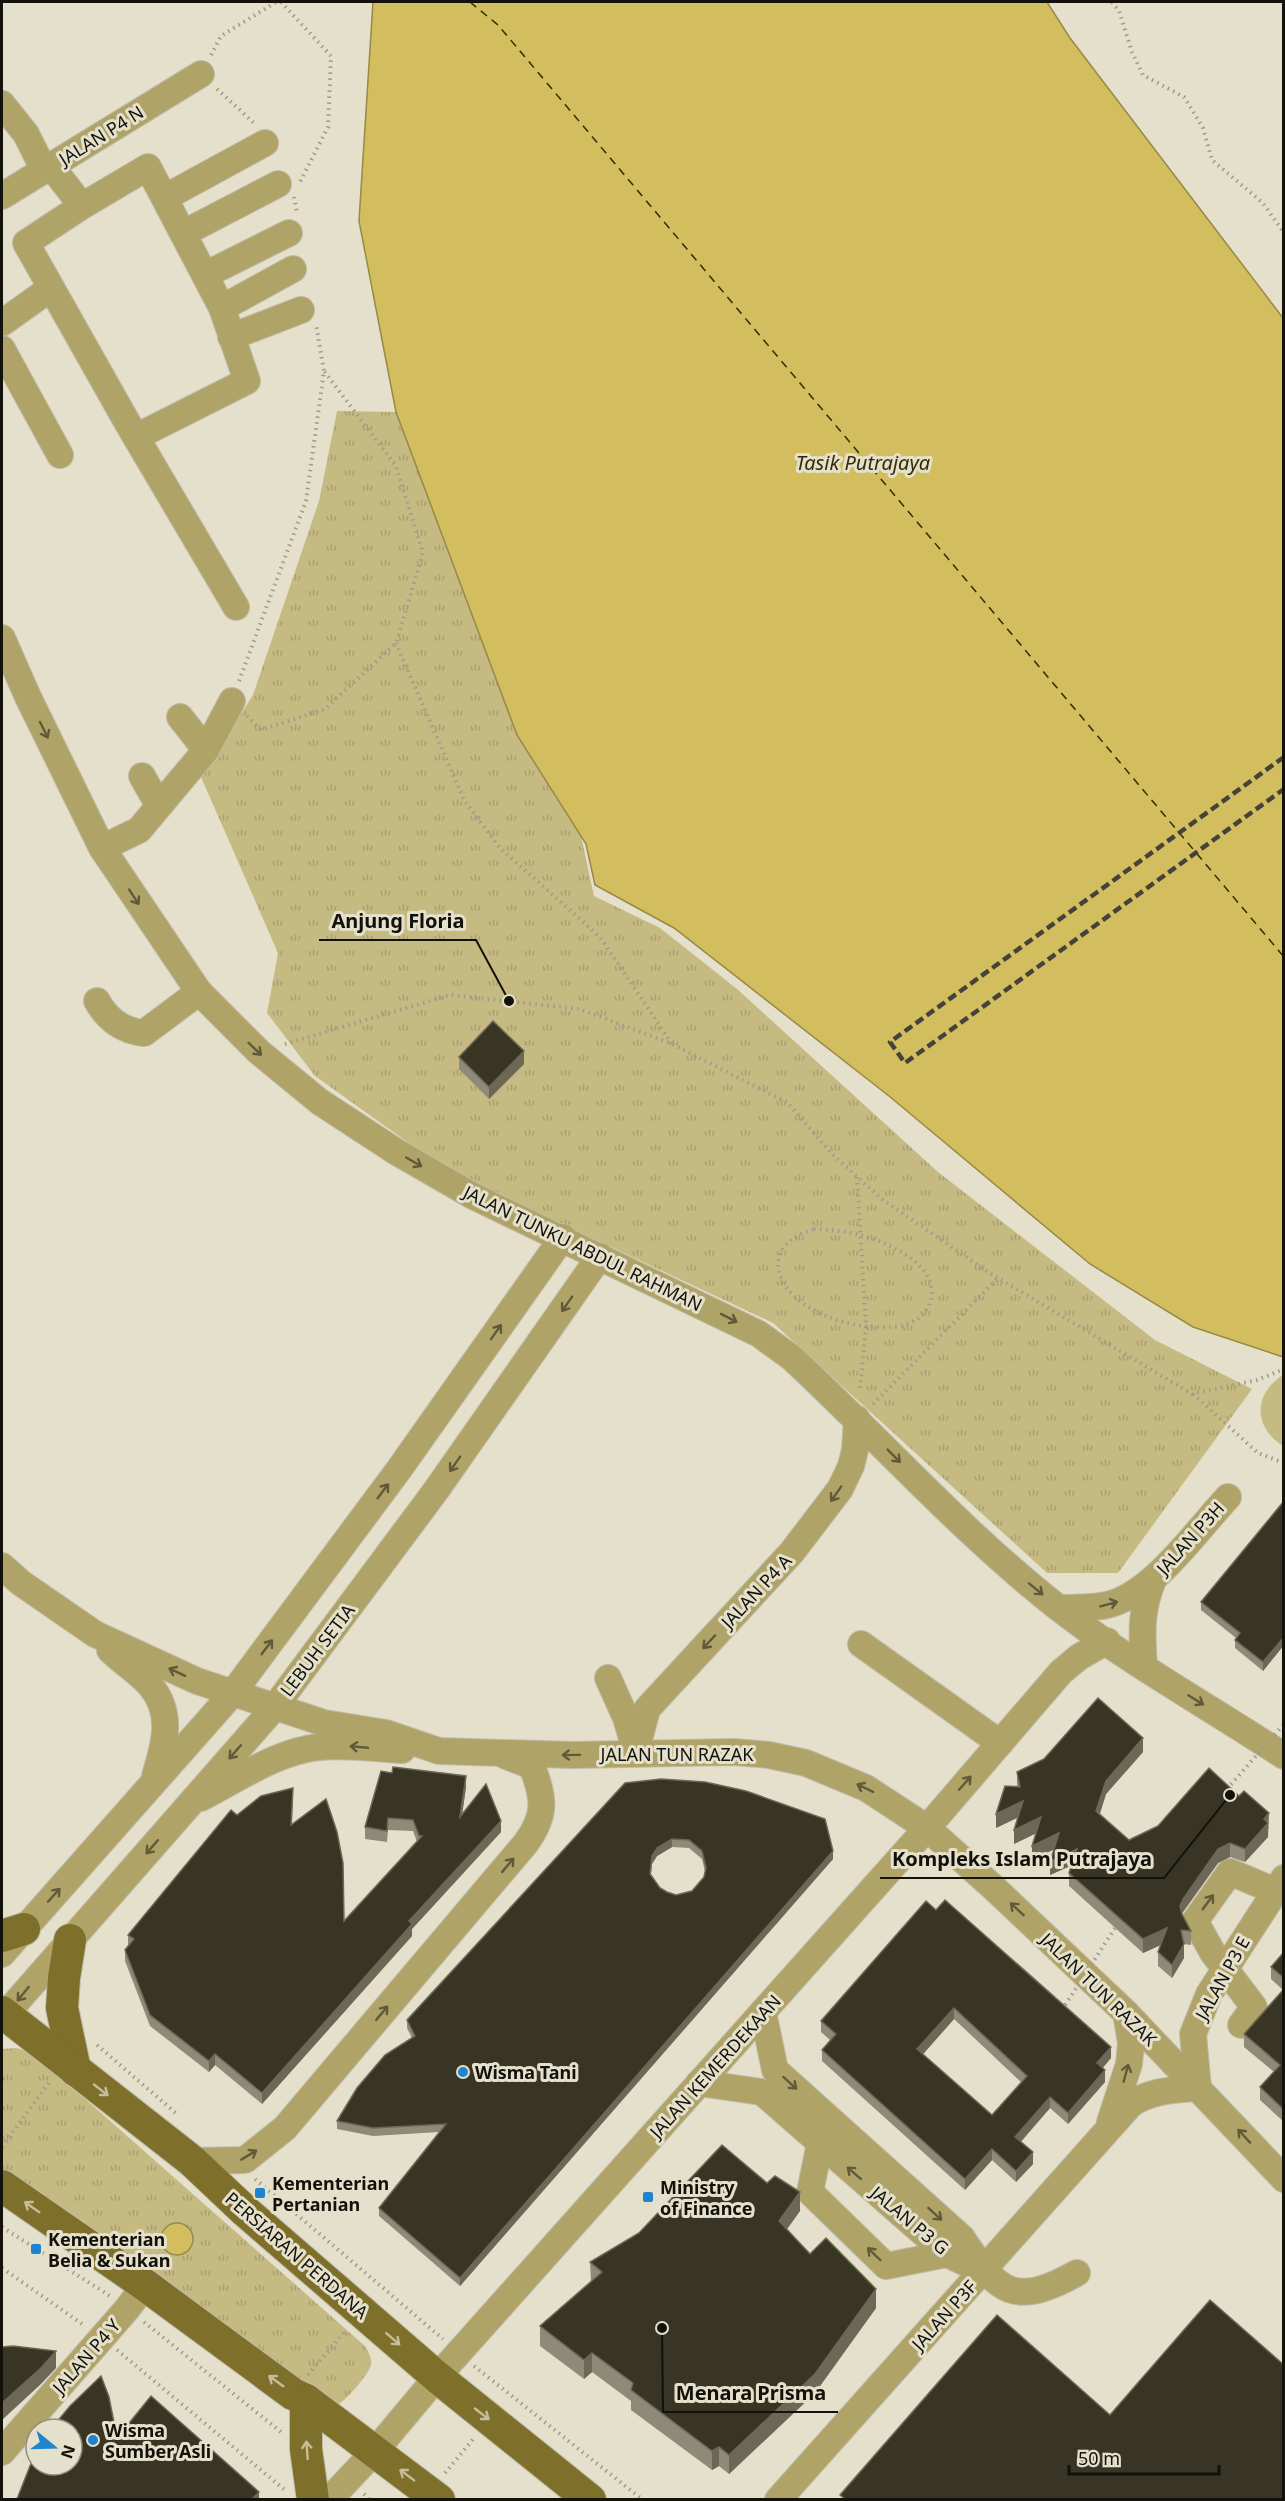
<svg xmlns="http://www.w3.org/2000/svg" width="1285" height="2501" viewBox="0 0 1285 2501" font-family="'Noto Sans',sans-serif">
<style>
.grass{fill:#c6ba83}
.park{fill:url(#park-tufts)}
.water{fill:#d2bd5f;stroke:#988946;stroke-width:1.5}
.lines{fill:none;stroke-linecap:round;stroke-linejoin:round}
.ferry{stroke:#342c02;stroke-width:1.5;stroke-dasharray:8 6;stroke-linecap:butt}
.minor-casing{stroke:#bfbba8;stroke-width:28}
.major-casing{stroke:#bfbba8;stroke-width:34}
.path{stroke:#9f9b8b;stroke-width:4;stroke-dasharray:1.5 4.5;stroke-linecap:butt}
.minor{stroke:#b0a368;stroke-width:26}
.major{stroke:#7e6f2a;stroke-width:32}
.rail{stroke:#454339;stroke-width:4.5;stroke-dasharray:9 4.5;stroke-linecap:butt}
.path-bridge{stroke:#9f9b8b;stroke-width:4;stroke-dasharray:1.5 4.5;stroke-linecap:butt}
.wall{fill:#8f8a78;fill-rule:evenodd}
.shaded-wall{fill:#6d6856}
.building{fill:#393524;stroke:#6d6856;stroke-width:1.5;fill-rule:evenodd}
.oneway{stroke:#615a39}
.oneway2{stroke:#c6be9b}
.poi-dot{fill:#1f83ce;stroke:#e5e0cb;stroke-width:2}
.labels{text-anchor:middle;dominant-baseline:central;stroke-width:6;stroke-linejoin:round;paint-order:stroke}
.street-label{font-size:18px;fill:#12110a;stroke:#e5e0cb}
.poi-label{font-size:18px;font-weight:bold;fill:#12110a;stroke:#e5e0cb;text-anchor:start}
.water-label{font-size:20px;font-style:italic;fill:#342c02;stroke:#e5e0cb}
.leader{fill:none;stroke:#12110a;stroke-width:2}
.callout-dot{fill:#12110a;stroke:#e5e0cb;stroke-width:2}
.callout-label{font-size:20px;text-anchor:middle;font-weight:bold;fill:#12110a;stroke:#e5e0cb;stroke-width:6;stroke-linejoin:round;paint-order:stroke}
</style>
<defs>
<pattern id="park-tufts" width="24" height="20" patternUnits="userSpaceOnUse" patternTransform="scale(1.5)"><rect width="24" height="20" fill="#c6ba83"/><path d="M3 7l-1-3M5 7V3M7 7l1-3M15 17l-1-3M17 17v-4M19 17l1-3" fill="none" stroke="#a99f70"/></pattern>
</defs>
<rect width="100%" height="100%" fill="#e5e0cb"/>
<path class="grass" d="M1283 1375V1446C1253 1427 1253 1394 1283 1375Z"/>
<g class="park">
<path d="M337 411 396 412 517 735 581 836 594 896 660 928 737 989 938 1172 1155 1340 1252 1389 1118 1573H1047L773 1323 445 1169 315 1076 267 1013 278 953 201 777 253 695 319 501Z"/>
<path d="M16 2048 32 2052 366 2347C369 2354 372 2358 371 2365 368 2375 346 2401 337 2405L329 2402 2 2174V2049Z"/>
</g>
<g class="water">
<path d="M373 2H1047L1070 38 1283 318V1357L1193 1327 1090 1264 889 1096 674 928 595 885 586 844 517 735 396 412 359 221Z"/>
<circle cx="177" cy="2239" r="16"/>
</g>
<g class="lines">
<path class="ferry" d="M470 2 498 25 1284 957"/>
<defs>
<g id="minor">
<path d="M2 104 26 134 44 170"/>
<path d="M51 166 82 206"/>
<path d="M2 196 201 74"/>
<path d="M166 197 265 143"/>
<path d="M184 233 278 184"/>
<path d="M205 275 289 233"/>
<path d="M222 308 148 167 82 206 26 243 127 422 236 607"/>
<path d="M2 323 51 288"/>
<path d="M231 337 301 310"/>
<path d="M2 349 60 455"/>
<path d="M136 437 247 381 222 308 293 269"/>
<path d="M2 638 28 697 102 848 199 992 259 1052 320 1102 395 1151 473 1196 759 1334 792 1358C880 1440 961 1531 1056 1606 1128 1662 1208 1706 1284 1756"/>
<path d="M180 717 206 750"/>
<path d="M142 776 159 806"/>
<path d="M102 848 139 830 206 750 232 701"/>
<path d="M97 1001C107 1019 123 1031 144 1033L199 992"/>
<path d="M2 1566 21 1583 95 1634 197 1681 324 1723 386 1733 439 1751 572 1755 734 1752 769 1755 806 1763 866 1788 927 1828 995 1889 1126 2013 1284 2179"/>
<path d="M1059 1608C1077 1607 1097 1609 1114 1603 1157 1588 1197 1530 1228 1497"/>
<path d="M861 1644 1000 1743"/>
<path d="M110 1650C122 1662 137 1671 149 1684 174 1712 165 1743 155 1776"/>
<path d="M1144 1667C1142 1634 1140 1612 1153 1580"/>
<path d="M608 1678 626 1718 636 1752"/>
<path d="M636 1752 647 1709 792 1552 840 1489 851 1466 855 1450 857 1419"/>
<path d="M201 1798C238 1779 278 1751 319 1747 347 1744 375 1749 402 1750"/>
<path d="M2 1954 232 1694 400 1468 563 1237"/>
<path d="M763 2012 775 2070 962 2238C998 2293 1014 2308 1077 2273"/>
<path d="M5 2015 274 1708 437 1489 600 1256"/>
<path d="M1241 2025 1254 2007 1213 1953 1195 1921 1230 1872 1275 1891"/>
<path d="M699 2083 762 2092 947 2254 983 2271"/>
<path d="M1110 2122 1129 2064 1131 2043 1126 2013"/>
<path d="M820 2143 810 2192 886 2266 947 2254"/>
<path d="M192 2161 245 2160 285 2128 526 1843C547 1814 544 1798 532 1766L506 1756"/>
<path d="M2 2452 127 2309 145 2285"/>
<path d="M329 2500 375 2451 437 2377 927 1828 1061 1672 1079 1657 1107 1641"/>
<path d="M778 2500 1131 2104C1152 2090 1174 2090 1198 2088L1193 2034 1209 1994 1284 1878"/>
</g>
<g id="major">
<path d="M2 1936 24 1929"/>
<path d="M70 1940 64 1978 62 2008 75 2070"/>
<path d="M2 2012 192 2161 245 2211 437 2377 590 2500"/>
<path d="M2 2186 145 2285 293 2394 306 2400 439 2500"/>
<path d="M306 2400V2449L313 2500"/>
</g>
</defs>
<use href="#minor" class="minor-casing"/>
<use href="#major" class="major-casing"/>
<g class="path">
<path d="M281 2 331 56 328 127 300 182"/>
<path d="M1112 2 1119 11 1132 52 1143 75 1184 97 1203 128 1212 160 1263 203 1284 233"/>
<path d="M211 55 221 36 276 2"/>
<path d="M217 89 255 124"/>
<path d="M294 197 297 213"/>
<path d="M396 643 464 800 500 848 600 937 672 1044"/>
<path d="M239 681 306 501 324 371 316 324"/>
<path d="M247 716 261 730 325 709 396 643 423 553 396 466 324 371"/>
<path d="M285 1044 450 995 580 1009 672 1044 788 1103 832 1154 883 1200 988 1272 1192 1394 1257 1380 1284 1369"/>
<path d="M857 1177 866 1326 860 1391"/>
<path d="M814 1229C849 1230 883 1238 912 1259 947 1285 933 1325 891 1327 865 1329 835 1322 812 1309 771 1286 762 1245 814 1229Z"/>
<path d="M1193 1394 1258 1453 1284 1463"/>
<path d="M873 1404 998 1278"/>
<path d="M97 2045 178 2115"/>
<path d="M2 2147 50 2081"/>
<path d="M255 2179 443 2339"/>
<path d="M2 2227 110 2296"/>
<path d="M2 2268 85 2326"/>
<path d="M144 2322 281 2432"/>
<path d="M117 2350 286 2491"/>
<path d="M474 2366 643 2500"/>
<path d="M308 2375 346 2330"/>
<path d="M445 2473 474 2438"/>
<path d="M364 2494 370 2500"/>
</g>
<use href="#minor" class="minor"/>
<use href="#major" class="major"/>
<path class="rail" d="M1284 757 890 1042 905 1063 1284 789"/>
<g class="path-bridge">
<path d="M1227 1789 1284 1724"/>
<path d="M1062 2010 1115 1928"/>
</g>
</g>
<g class="wall">
<path d="M459 1057 524 1064 489 1099 459 1069Z"/>
<path d="M1284 1501V1645L1263 1671 1235 1648V1640L1236 1638 1201 1610V1602Z"/>
<path d="M1143 1752 1106 1794 1100 1814 1129 1840 1269 1827 1268 1828V1837L1245 1862 1230 1857 1218 1863 1183 1912 1182 1915 1191 1931V1945L1184 1944V1958L1172 1978 1158 1966V1952L1161 1945 1143 1953 1069 1886V1873L1072 1865 1050 1875 1054 1849 1032 1860 1036 1833 1014 1844 1018 1817 996 1828 1017 1786V1772Z"/>
<path d="M625 1783 833 1859 460 2286 379 2216V2208L439 2132 373 2136 337 2129V2121L412 2038 407 2028V2020ZM672 1847 689 1848 702 1859 705 1872 704 1877 692 1891 676 1895 667 1892 660 1888 651 1874 652 1864 657 1856Z"/>
<path d="M466 1787 462 1815 501 1832 412 1929V1936L262 2104 215 2065 209 2072 150 2026 125 1961V1950L128 1945V1935L237 1815 293 1799 292 1825 344 1921 417 1842 413 1831 388 1830 387 1842 365 1839V1827Z"/>
<path d="M926 1901 1111 2058 1103 2068 1105 2082 1068 2124 1050 2108 1021 2142 1033 2164 1016 2182 992 2160 965 2190 822 2061V2050L830 2040 821 2032V2021ZM954 2019 1021 2082 992 2115 923 2054Z"/>
<path d="M1284 1952V2122L1260 2100V2087L1274 2072 1244 2047V2034L1283 1990 1271 1979V1967Z"/>
<path d="M800 2211 787 2229 810 2254 876 2308 815 2393 729 2474 719 2466 712 2470 631 2410V2401L592 2372 584 2379 540 2346V2326L591 2282 590 2262Z"/>
</g>
<g class="shaded-wall">
<path d="M524 1051V1064L489 1099V1087Z"/>
<path d="M1284 1637V1645L1263 1671V1662Z"/>
<path d="M1143 1738V1752L1106 1794 1096 1825V1811L1106 1781Z"/>
<path d="M466 1776V1787L460 1829V1817Z"/>
<path d="M1023 1801V1815L996 1828V1814Z"/>
<path d="M1269 1813 1268 1837 1245 1862V1849L1264 1819Z"/>
<path d="M1041 1817V1831L1014 1844V1830Z"/>
<path d="M501 1821V1832L412 1929V1936L262 2104V2093L409 1921Z"/>
<path d="M1059 1833V1847L1032 1860V1846Z"/>
<path d="M672 1839V1847L657 1856 652 1864 650 1882 652 1856 657 1848Z"/>
<path d="M1230 1843V1857L1218 1863 1183 1912 1180 1920V1906L1183 1899 1218 1849Z"/>
<path d="M1077 1849V1863L1050 1875V1862Z"/>
<path d="M833 1851V1859L460 2286V2278Z"/>
<path d="M1167 1928V1942L1143 1953V1939Z"/>
<path d="M1184 1944V1958L1172 1978V1965Z"/>
<path d="M954 2008V2019L917 2061V2049Z"/>
<path d="M1111 2047V2058L1097 2074V2063Z"/>
<path d="M215 2054V2065L209 2072V2061Z"/>
<path d="M1105 2070V2082L1068 2124V2113Z"/>
<path d="M1050 2097V2108L1015 2148V2137Z"/>
<path d="M992 2149V2160L965 2190V2179Z"/>
<path d="M1033 2152V2164L1016 2182V2171Z"/>
<path d="M800 2192V2211L779 2240V2221Z"/>
<path d="M876 2289V2308L815 2393 729 2474V2455Z"/>
<path d="M56 2351V2368L41 2384 2 2420V2403Z"/>
<path d="M592 2353V2372L584 2379V2360Z"/>
<path d="M719 2447V2466L712 2470V2451Z"/>
<path d="M259 2492V2499H252Z"/>
</g>
<g class="building">
<path d="M493 1021 524 1051 489 1087 459 1057Z"/>
<path d="M1284 1501V1637L1263 1662 1235 1640 1240 1633 1201 1602Z"/>
<path d="M1098 1698 1143 1738 1106 1781 1096 1811 1129 1840 1158 1826 1209 1768 1239 1796 1244 1791 1269 1813 1264 1819 1268 1823 1245 1849 1230 1843 1218 1849 1183 1899 1180 1906 1182 1914 1191 1931 1181 1930 1184 1944 1172 1965 1158 1952 1167 1928 1143 1939 1069 1873 1077 1849 1050 1862 1059 1833 1032 1846 1041 1817 1014 1830 1023 1801 996 1814 1005 1786 1020 1787 1017 1772 1044 1759Z"/>
<path d="M393 1767 466 1776 460 1817 486 1784 501 1821 409 1921 412 1924 262 2093 215 2054 209 2061 150 2015 125 1950 134 1939 128 1935 231 1810 237 1815 261 1796 293 1788 291 1825 326 1799 337 1832 343 1863 344 1921 422 1836H419L413 1820 388 1818 387 1831 365 1827 381 1771 392 1773Z"/>
<path d="M661 1779 705 1782 746 1791 825 1819 833 1851 460 2278 379 2208 446 2124 373 2128 337 2121 357 2088 385 2055 415 2036 407 2020 625 1783ZM672 1839 689 1840 702 1851 706 1868 704 1877 692 1891 676 1895 667 1892 660 1888 650 1874 652 1856 657 1848Z"/>
<path d="M945 1900 1111 2047 1097 2063 1105 2070 1068 2113 1050 2097 1015 2137 1033 2152 1016 2171 992 2149 965 2179 822 2050 836 2034 821 2021 926 1901 936 1910ZM954 2008 1027 2076 992 2115 917 2049Z"/>
<path d="M1284 1952V1978L1271 1967Z"/>
<path d="M1284 1989V2110L1260 2087 1280 2065 1244 2034Z"/>
<path d="M722 2145 767 2183 775 2176 800 2192 779 2221 810 2254 826 2238 876 2289 815 2374 729 2455 719 2447 712 2451 631 2390 633 2383 592 2353 584 2360 540 2326 602 2272 590 2262 639 2233Z"/>
<path d="M1210 2300 1284 2365V2499H845L840 2495 997 2315 1110 2415Z"/>
<path d="M13 2346 56 2351 41 2368 2 2403V2347Z"/>
<path d="M101 2376 109 2397 117 2438 151 2396 259 2492 252 2499H17L36 2451V2465H72V2429H51L70 2406Z"/>
</g>
<defs><path id="oneway-shaft" d="M-6 0H5M1.5-3L5.5 0L1.5 3" fill="none" stroke-width="1.6" stroke-linecap="round" stroke-linejoin="round" transform="scale(1.5)"/></defs>
<g class="oneway">
<use href="#oneway-shaft" transform="translate(44 730) rotate(64)"/>
<use href="#oneway-shaft" transform="translate(134 897) rotate(57)"/>
<use href="#oneway-shaft" transform="translate(255 1049) rotate(44)"/>
<use href="#oneway-shaft" transform="translate(414 1162) rotate(30)"/>
<use href="#oneway-shaft" transform="translate(567 1304) rotate(125)"/>
<use href="#oneway-shaft" transform="translate(729 1318) rotate(27)"/>
<use href="#oneway-shaft" transform="translate(496 1332) rotate(-55)"/>
<use href="#oneway-shaft" transform="translate(894 1456) rotate(45)"/>
<use href="#oneway-shaft" transform="translate(455 1464) rotate(125)"/>
<use href="#oneway-shaft" transform="translate(383 1491) rotate(-53)"/>
<use href="#oneway-shaft" transform="translate(836 1494) rotate(125)"/>
<use href="#oneway-shaft" transform="translate(1036 1589) rotate(39)"/>
<use href="#oneway-shaft" transform="translate(1109 1604) rotate(-15)"/>
<use href="#oneway-shaft" transform="translate(709 1642) rotate(133)"/>
<use href="#oneway-shaft" transform="translate(267 1647) rotate(-53)"/>
<use href="#oneway-shaft" transform="translate(177 1672) rotate(-155)"/>
<use href="#oneway-shaft" transform="translate(1196 1700) rotate(32)"/>
<use href="#oneway-shaft" transform="translate(359 1747) rotate(-175)"/>
<use href="#oneway-shaft" transform="translate(235 1752) rotate(131)"/>
<use href="#oneway-shaft" transform="translate(571 1755) rotate(179)"/>
<use href="#oneway-shaft" transform="translate(965 1783) rotate(-49)"/>
<use href="#oneway-shaft" transform="translate(865 1788) rotate(-154)"/>
<use href="#oneway-shaft" transform="translate(152 1847) rotate(131)"/>
<use href="#oneway-shaft" transform="translate(508 1865) rotate(-50)"/>
<use href="#oneway-shaft" transform="translate(54 1895) rotate(-48)"/>
<use href="#oneway-shaft" transform="translate(1208 1902) rotate(-54)"/>
<use href="#oneway-shaft" transform="translate(1017 1909) rotate(-137)"/>
<use href="#oneway-shaft" transform="translate(23 1994) rotate(129)"/>
<use href="#oneway-shaft" transform="translate(382 2013) rotate(-50)"/>
<use href="#oneway-shaft" transform="translate(1126 2073) rotate(-75)"/>
<use href="#oneway-shaft" transform="translate(790 2083) rotate(42)"/>
<use href="#oneway-shaft" transform="translate(1244 2136) rotate(-133)"/>
<use href="#oneway-shaft" transform="translate(249 2155) rotate(-31)"/>
<use href="#oneway-shaft" transform="translate(854 2173) rotate(-139)"/>
<use href="#oneway-shaft" transform="translate(935 2214) rotate(42)"/>
<use href="#oneway-shaft" transform="translate(874 2254) rotate(-136)"/>
</g>
<g class="oneway2">
<use href="#oneway-shaft" transform="translate(101 2090) rotate(38)"/>
<use href="#oneway-shaft" transform="translate(32 2207) rotate(-145)"/>
<use href="#oneway-shaft" transform="translate(393 2339) rotate(41)"/>
<use href="#oneway-shaft" transform="translate(276 2381) rotate(-144)"/>
<use href="#oneway-shaft" transform="translate(482 2414) rotate(38)"/>
<use href="#oneway-shaft" transform="translate(307 2450) rotate(-94)"/>
<use href="#oneway-shaft" transform="translate(407 2475) rotate(-143)"/>
</g>
<g class="poi-dot">
<circle cx="463" cy="2072" r="6"/>
<rect x="254" y="2187" width="12" height="12" rx="3"/>
<rect x="642" y="2191" width="12" height="12" rx="3"/>
<rect x="30" y="2243" width="12" height="12" rx="3"/>
<circle cx="93" cy="2440" r="6"/>
</g>
<g class="labels">
<g class="street-label">
<text transform="translate(101 135) rotate(-32)">JALAN P4 N</text>
<text transform="translate(583 1248) rotate(26)">JALAN TUNKU ABDUL RAHMAN</text>
<text transform="translate(1190 1538) rotate(-48)">JALAN P3H</text>
<text transform="translate(756 1591) rotate(-47)">JALAN P4 A</text>
<text transform="translate(317 1650) rotate(-53)">LEBUH SETIA</text>
<text x="677" y="1754">JALAN TUN RAZAK</text>
<text transform="translate(1222 1978) rotate(-61)">JALAN P3 E</text>
<text transform="translate(1099 1989) rotate(44)">JALAN TUN RAZAK</text>
<text transform="translate(715 2066) rotate(-48)">JALAN KEMERDEKAAN</text>
<text transform="translate(910 2220) rotate(40)">JALAN P3 G</text>
<text transform="translate(297 2255) rotate(41)">PERSIARAN PERDANA</text>
<text transform="translate(944 2315) rotate(-48)">JALAN P3F</text>
<text transform="translate(86 2356) rotate(-49)">JALAN P4 Y</text>
</g>
<g class="poi-label">
<text x="475" y="2072">Wisma Tani</text>
<text x="272" y="2183">Kementerian<tspan x="272" dy="21">Pertanian</tspan></text>
<text x="660" y="2187">Ministry<tspan x="660" dy="21">of Finance</tspan></text>
<text x="48" y="2239">Kementerian<tspan x="48" dy="21">Belia &amp; Sukan</tspan></text>
<text x="105" y="2430">Wisma<tspan x="105" dy="21">Sumber Asli</tspan></text>
</g>
<g class="water-label">
<text x="863" y="462">Tasik Putrajaya</text>
</g>
</g>
<path class="leader" d="M509 1001L476 940H319M1230 1795L1164 1878H880M662 2328L663 2412H838"/>
<g class="callout-dot">
<circle cx="509" cy="1001" r="6"/>
<circle cx="1230" cy="1795" r="6"/>
<circle cx="662" cy="2328" r="6"/>
</g>
<g class="callout-label">
<text x="398" y="928">Anjung Floria</text>
<text x="1022" y="1866">Kompleks Islam Putrajaya</text>
<text x="751" y="2400">Menara Prisma</text>
</g>
<rect width="1285" height="2501" fill="none" stroke="#12110a" stroke-width="6"/>
<g transform="translate(54 2447) rotate(109)"><circle r="28" fill="#e5e0cb" stroke="#918d7e" stroke-width="1.5"/>
<path d="M0-4.5L10 22L0 15L-10 22Z" fill="#1f83ce"/>
<text y="-9" font-size="16" font-weight="bold" text-anchor="middle" fill="#12110a">N</text>
</g>
<path d="M1069 2465v9h150v-9" fill="none" stroke="#12110a" stroke-width="3"/>
<text x="1078" y="2465" font-size="18" fill="#12110a" stroke="#e5e0cb" stroke-width="4.5" paint-order="stroke">50 m</text>
</svg>
